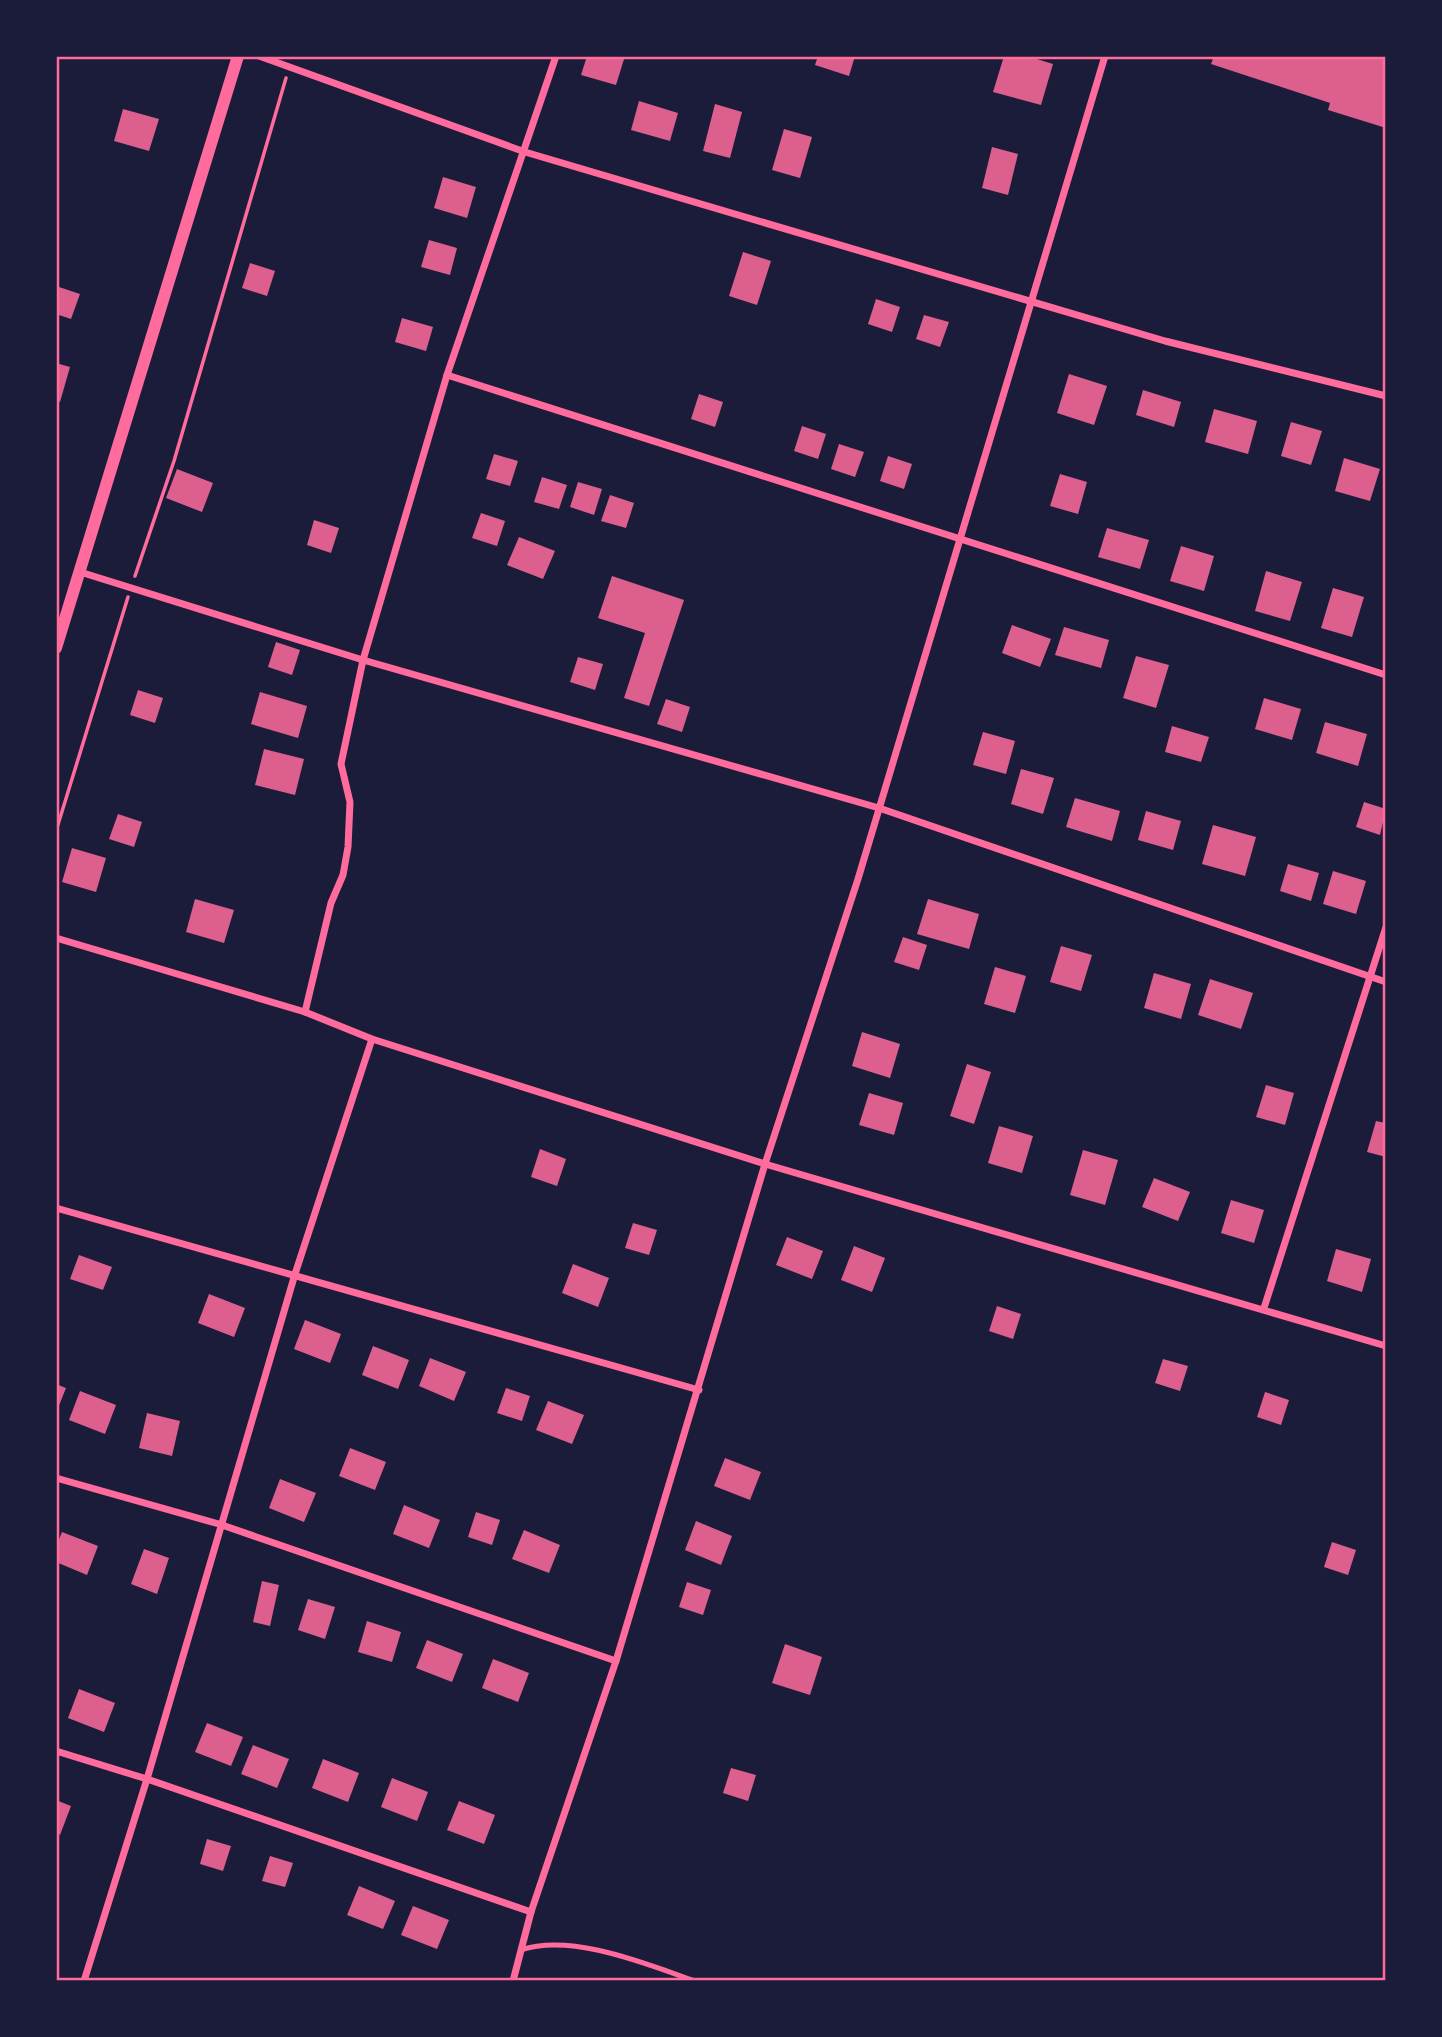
<svg xmlns="http://www.w3.org/2000/svg" width="1442" height="2037" viewBox="0 0 1442 2037" font-family="Bitter,serif">
<style>
.building{fill:#dd5f8e}
.lines{fill:none;stroke-linecap:round;stroke-linejoin:round}
.path{stroke:#ff6b9d;stroke-width:3.5}
.service{stroke:#ff6b9d;stroke-width:5}
.minor{stroke:#ff6b9d;stroke-width:7}
.tertiary{stroke:#ff6b9d;stroke-width:12}
.neatline{fill:none;stroke:#ff6b9d;stroke-width:2.5}
</style>
<rect width="100%" height="100%" fill="#1b1b3a"/>
<g class="building">
<path d="M587 56H625L616 85 581 75Z"/>
<path d="M818 56H855L849 76 815 65Z"/>
<path d="M1004 56H1027L1053 64 1041 105 993 92Z"/>
<path d="M1214 56H1386V128L1328 110 1330 103 1211 64Z"/>
<path d="M639 101 678 113 670 141 631 130Z"/>
<path d="M715 104 742 112 730 158 703 151Z"/>
<path d="M123 109 159 119 149 151 114 141Z"/>
<path d="M784 129 812 137 800 178 772 170Z"/>
<path d="M992 147 1018 154 1008 195 982 188Z"/>
<path d="M443 177 476 187 467 218 434 208Z"/>
<path d="M429 240 457 248 450 275 421 267Z"/>
<path d="M743 252 771 261 757 305 729 296Z"/>
<path d="M250 263 275 271 267 296 242 288Z"/>
<path d="M56 286 80 294 71 319 56 314Z"/>
<path d="M876 299 900 307 892 332 868 324Z"/>
<path d="M924 315 949 322 940 347 916 339Z"/>
<path d="M402 318 433 327 426 351 395 342Z"/>
<path d="M56 363 70 367 60 402 56 401Z"/>
<path d="M1069 374 1107 386 1094 425 1057 413Z"/>
<path d="M1143 390 1181 402 1174 427 1136 415Z"/>
<path d="M699 394 723 402 715 427 691 419Z"/>
<path d="M1214 409 1257 421 1248 454 1205 442Z"/>
<path d="M1291 422 1322 431 1311 465 1281 456Z"/>
<path d="M802 426 826 434 818 459 794 451Z"/>
<path d="M839 444 864 452 855 477 831 469Z"/>
<path d="M494 454 518 461 510 486 486 479Z"/>
<path d="M888 456 912 464 904 489 880 481Z"/>
<path d="M1344 458 1380 469 1370 501 1335 491Z"/>
<path d="M177 469 213 483 202 512 166 498Z"/>
<path d="M1060 474 1087 482 1078 514 1050 506Z"/>
<path d="M542 477 567 485 559 509 534 502Z"/>
<path d="M578 482 602 489 594 515 570 507Z"/>
<path d="M610 495 634 503 626 528 601 521Z"/>
<path d="M481 513 505 521 497 546 472 538Z"/>
<path d="M314 520 339 528 331 553 307 545Z"/>
<path d="M1107 528 1149 540 1140 569 1098 557Z"/>
<path d="M519 537 555 551 543 579 507 565Z"/>
<path d="M1181 546 1214 556 1204 591 1170 581Z"/>
<path d="M1266 571 1302 582 1290 621 1255 611Z"/>
<path d="M612 576 684 600 649 706 624 698 645 633 598 618Z"/>
<path d="M1333 588 1364 597 1352 637 1321 628Z"/>
<path d="M1012 625 1051 639 1040 667 1002 653Z"/>
<path d="M1064 627 1109 640 1101 668 1055 655Z"/>
<path d="M276 642 300 650 292 675 268 667Z"/>
<path d="M1136 656 1169 665 1156 708 1123 698Z"/>
<path d="M578 657 603 664 595 690 570 682Z"/>
<path d="M138 690 163 698 155 723 130 715Z"/>
<path d="M260 692 307 706 298 738 251 724Z"/>
<path d="M1264 698 1301 709 1292 740 1255 729Z"/>
<path d="M666 699 690 707 682 732 657 724Z"/>
<path d="M1325 722 1367 734 1358 766 1316 753Z"/>
<path d="M1172 726 1209 737 1201 762 1165 752Z"/>
<path d="M983 732 1015 741 1006 774 973 765Z"/>
<path d="M264 749 304 759 295 795 255 785Z"/>
<path d="M1021 769 1054 778 1043 814 1011 804Z"/>
<path d="M1075 798 1120 811 1112 841 1066 827Z"/>
<path d="M1364 802 1386 809 1380 835 1356 827Z"/>
<path d="M1146 811 1181 821 1173 850 1138 840Z"/>
<path d="M118 814 142 822 134 847 109 839Z"/>
<path d="M1213 825 1256 837 1245 876 1202 864Z"/>
<path d="M72 848 106 858 96 892 62 882Z"/>
<path d="M1288 864 1319 873 1311 901 1280 891Z"/>
<path d="M1333 871 1366 881 1356 914 1323 904Z"/>
<path d="M195 899 234 910 224 943 186 932Z"/>
<path d="M928 899 979 914 969 949 917 934Z"/>
<path d="M903 937 927 945 919 970 894 962Z"/>
<path d="M1061 946 1092 955 1081 991 1050 982Z"/>
<path d="M995 967 1026 976 1015 1013 984 1004Z"/>
<path d="M1154 973 1191 984 1181 1019 1144 1008Z"/>
<path d="M1210 979 1253 993 1241 1029 1198 1015Z"/>
<path d="M862 1032 900 1044 890 1078 852 1066Z"/>
<path d="M967 1064 991 1072 974 1124 950 1116Z"/>
<path d="M1266 1085 1294 1093 1285 1125 1256 1117Z"/>
<path d="M869 1093 903 1103 894 1135 859 1125Z"/>
<path d="M1376 1121 1386 1123V1157L1367 1152Z"/>
<path d="M999 1126 1033 1136 1022 1173 988 1163Z"/>
<path d="M540 1149 566 1159 557 1186 531 1177Z"/>
<path d="M1083 1150 1118 1160 1105 1205 1070 1195Z"/>
<path d="M1154 1178 1190 1192 1178 1221 1142 1207Z"/>
<path d="M1231 1200 1264 1210 1254 1243 1221 1233Z"/>
<path d="M633 1223 657 1230 649 1255 625 1248Z"/>
<path d="M787 1237 823 1251 812 1279 776 1265Z"/>
<path d="M854 1246 885 1258 872 1292 841 1280Z"/>
<path d="M1336 1249 1371 1259 1362 1292 1327 1281Z"/>
<path d="M79 1255 112 1267 103 1290 70 1279Z"/>
<path d="M573 1264 609 1278 598 1307 562 1293Z"/>
<path d="M209 1294 245 1308 234 1337 198 1323Z"/>
<path d="M997 1306 1021 1314 1013 1339 989 1331Z"/>
<path d="M305 1320 341 1334 330 1363 294 1349Z"/>
<path d="M373 1346 409 1360 398 1389 362 1375Z"/>
<path d="M430 1358 466 1372 454 1401 419 1386Z"/>
<path d="M1163 1359 1188 1366 1180 1391 1155 1383Z"/>
<path d="M56 1384 66 1388 56 1413Z"/>
<path d="M506 1388 530 1396 522 1421 497 1413Z"/>
<path d="M80 1391 116 1405 105 1434 69 1420Z"/>
<path d="M1265 1392 1289 1400 1281 1425 1257 1417Z"/>
<path d="M548 1401 584 1415 572 1444 536 1430Z"/>
<path d="M147 1413 180 1421 172 1456 139 1448Z"/>
<path d="M350 1448 386 1462 375 1490 339 1476Z"/>
<path d="M725 1458 761 1472 750 1500 714 1486Z"/>
<path d="M280 1479 316 1493 304 1522 269 1508Z"/>
<path d="M404 1505 440 1520 429 1548 393 1534Z"/>
<path d="M476 1512 500 1520 492 1545 468 1537Z"/>
<path d="M696 1521 732 1536 721 1565 685 1550Z"/>
<path d="M524 1530 560 1545 549 1573 512 1559Z"/>
<path d="M62 1532 98 1546 87 1575 56 1562V1547Z"/>
<path d="M1332 1542 1356 1550 1348 1575 1324 1567Z"/>
<path d="M144 1549 169 1558 157 1594 131 1584Z"/>
<path d="M262 1581 279 1585 270 1626 253 1622Z"/>
<path d="M687 1582 711 1590 703 1615 679 1607Z"/>
<path d="M308 1599 335 1607 325 1639 298 1630Z"/>
<path d="M367 1621 401 1632 392 1662 358 1652Z"/>
<path d="M427 1640 463 1654 452 1682 416 1668Z"/>
<path d="M785 1644 822 1657 810 1695 772 1683Z"/>
<path d="M493 1659 529 1673 518 1702 482 1688Z"/>
<path d="M79 1689 115 1703 104 1732 68 1718Z"/>
<path d="M207 1723 243 1737 231 1766 195 1752Z"/>
<path d="M253 1745 289 1759 277 1788 241 1774Z"/>
<path d="M323 1759 359 1773 348 1802 312 1788Z"/>
<path d="M731 1768 756 1775 748 1801 723 1793Z"/>
<path d="M392 1778 428 1792 417 1821 381 1807Z"/>
<path d="M56 1800 71 1806 60 1835 56 1833Z"/>
<path d="M459 1801 495 1815 484 1844 447 1830Z"/>
<path d="M207 1839 231 1846 223 1871 200 1864Z"/>
<path d="M270 1856 293 1863 285 1887 262 1881Z"/>
<path d="M359 1886 395 1901 383 1929 347 1915Z"/>
<path d="M413 1906 449 1920 437 1949 401 1935Z"/>
</g>
<g class="lines">
<g class="path">
<path d="M135 576 174 461 286 78"/>
<path d="M56 831 128 597"/>
</g>
<path class="service" d="M521 1950C572 1933 646 1964 695 1981"/>
<g class="minor">
<path d="M259 56 525 152 1165 341 1386 396"/>
<path d="M447 375 1386 675"/>
<path d="M80 572 363 660 879 808 1386 982"/>
<path d="M56 938 305 1012 372 1039 765 1164 1386 1346"/>
<path d="M305 1012 331 903 343 875 348 847 350 802 341 764 363 660 447 375 556 56"/>
<path d="M56 1208 699 1390"/>
<path d="M1264 1308 1386 927"/>
<path d="M56 1478 219 1524 616 1661 531 1912 513 1981"/>
<path d="M616 1661 765 1164 858 879 1105 56"/>
<path d="M56 1751 147 1779 531 1912"/>
<path d="M84 1981 147 1779 295 1274 372 1039"/>
</g>
<path class="tertiary" d="M56 648 238 56"/>
</g>
<rect width="1442" height="2037" fill="none" stroke="#1b1b3a" stroke-width="116"/>
<rect x="58" y="58" width="1326" height="1921" class="neatline"/>
</svg>
